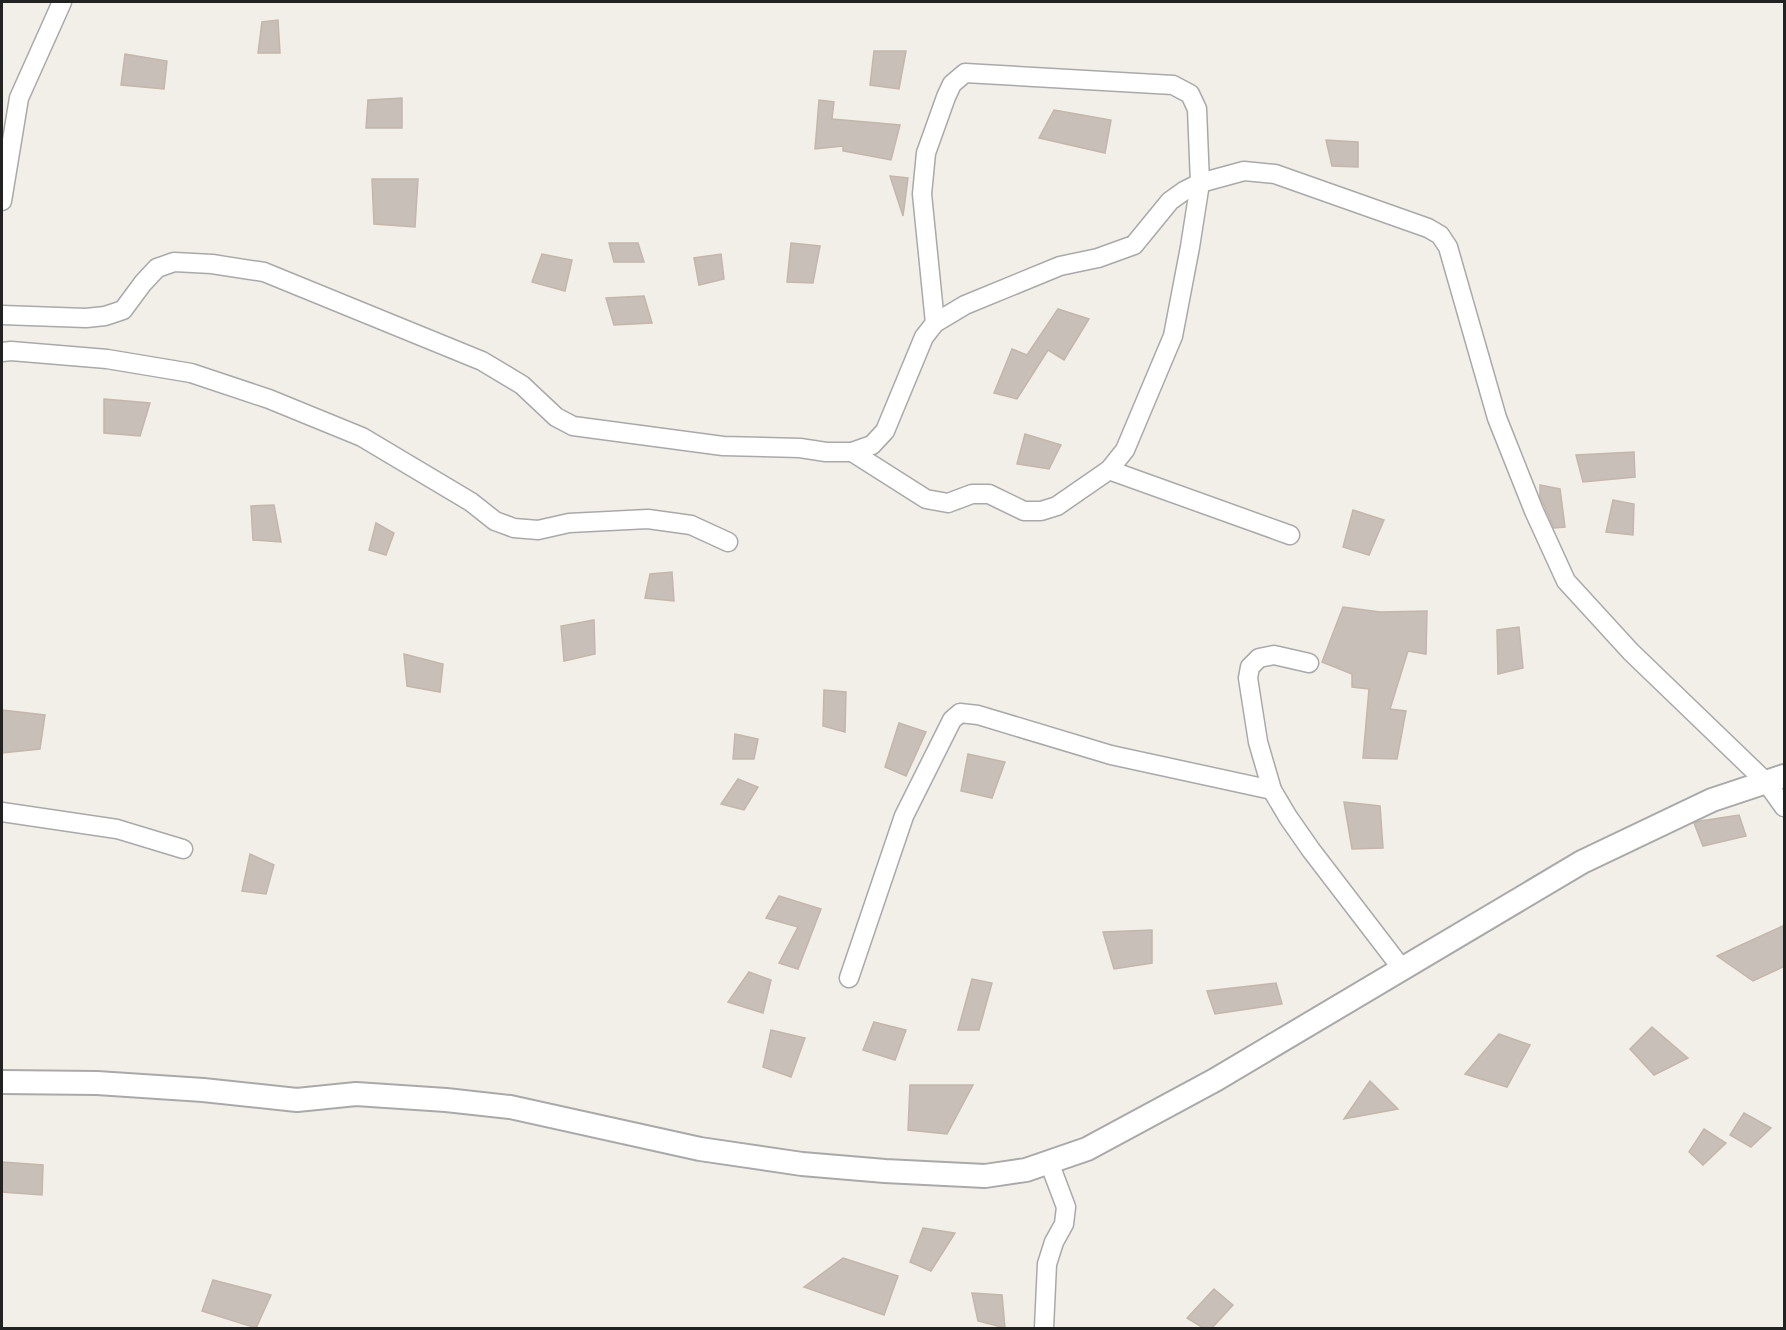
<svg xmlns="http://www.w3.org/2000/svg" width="1786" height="1330" viewBox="0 0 1786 1330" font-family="'Asap Condensed',sans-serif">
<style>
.building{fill:#c7bfb8;stroke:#c4b6ab;stroke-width:1.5}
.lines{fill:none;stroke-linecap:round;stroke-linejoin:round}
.minor-casing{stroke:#a9a9a9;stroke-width:21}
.tertiary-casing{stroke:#a9a9a9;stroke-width:26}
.minor{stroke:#fff;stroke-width:18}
.tertiary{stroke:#fff;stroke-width:22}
</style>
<rect width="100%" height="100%" fill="#f2efe9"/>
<g class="building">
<path d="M278 20 280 53H258L262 22Z"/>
<path d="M874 51H906L899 89 870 85Z"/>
<path d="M125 54 167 61 164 89 121 85Z"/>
<path d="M402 98V128H366L368 100Z"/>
<path d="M819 100 834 102 832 119 900 125 891 160 843 151V146L815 149Z"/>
<path d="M1054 110 1111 120 1105 153 1039 138Z"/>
<path d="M1326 140 1358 142V167L1332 166Z"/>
<path d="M890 176 908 178 903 216Z"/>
<path d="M372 179H418L415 227 374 224Z"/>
<path d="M609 243H638L644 262H614Z"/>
<path d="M791 243 820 246 813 283 787 282Z"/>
<path d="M542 254 572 260 565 291 532 282Z"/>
<path d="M721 254 724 279 699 285 694 258Z"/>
<path d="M644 296 652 323 614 325 606 298Z"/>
<path d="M1058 309 1089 319 1064 360 1048 350 1017 399 994 393 1012 349 1027 355Z"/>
<path d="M104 399 150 403 140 436 104 433Z"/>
<path d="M1025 434 1061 445 1049 469 1017 464Z"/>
<path d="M1634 452 1635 477 1583 482 1576 455Z"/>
<path d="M1540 485 1560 489 1565 527 1554 528 1540 496Z"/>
<path d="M1613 500 1634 504 1633 535 1606 532Z"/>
<path d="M274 505 281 542 253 540 251 506Z"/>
<path d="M1353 510 1384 520 1369 555 1343 547Z"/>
<path d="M376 523 394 533 386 555 369 550Z"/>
<path d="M672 572 674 601 645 598 650 574Z"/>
<path d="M1343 607 1380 612 1427 611 1426 654 1408 651 1390 709 1406 711 1397 759 1363 758 1369 689 1352 687V674L1322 662Z"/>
<path d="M594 620 595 654 564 661 561 626Z"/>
<path d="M1519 627 1523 668 1498 674 1497 630Z"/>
<path d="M404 654 443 664 440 692 407 686Z"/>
<path d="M824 690 846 692 845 732 823 726Z"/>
<path d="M2 710 45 715 40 749 2 753Z"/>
<path d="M899 723 926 732 906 776 885 767Z"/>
<path d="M735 734 758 739 754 759H733Z"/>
<path d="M968 754 1005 762 992 798 961 791Z"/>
<path d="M738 779 758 787 744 810 721 804Z"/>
<path d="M1344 802 1380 806 1383 848 1352 849Z"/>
<path d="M1739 815 1746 836 1703 846 1694 823 1700 821Z"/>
<path d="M250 854 274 865 266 894 242 891Z"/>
<path d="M779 896 821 909 798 969 779 963 798 927 766 918Z"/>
<path d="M1785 925V966L1753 981 1717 956Z"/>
<path d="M1152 930V963L1114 969 1103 932Z"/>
<path d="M749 972 771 980 763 1013 728 1002Z"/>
<path d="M972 979 992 983 979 1030H958Z"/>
<path d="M1276 983 1282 1004 1215 1014 1207 991Z"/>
<path d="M874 1022 906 1030 895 1060 863 1050Z"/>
<path d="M1652 1027 1688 1058 1654 1075 1630 1049Z"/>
<path d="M771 1030 805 1038 791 1077 763 1067Z"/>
<path d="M1499 1034 1530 1045 1507 1087 1465 1074Z"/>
<path d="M1370 1081 1398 1109 1344 1119Z"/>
<path d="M910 1085H973L947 1134 908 1130Z"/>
<path d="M1744 1113 1771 1128 1751 1147 1730 1135Z"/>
<path d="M1704 1129 1726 1143 1703 1165 1689 1152Z"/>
<path d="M2 1162 43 1165 42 1195 2 1192Z"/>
<path d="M923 1228 955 1233 931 1271 910 1262Z"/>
<path d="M843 1258 898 1276 884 1315 804 1287Z"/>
<path d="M213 1280 271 1295 256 1328 202 1311Z"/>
<path d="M1214 1289 1233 1305 1211 1329H1205L1187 1318Z"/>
<path d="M972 1293 1002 1295 1005 1328 978 1321Z"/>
</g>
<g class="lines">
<defs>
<g id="minor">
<path d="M2 201 19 98 62 2"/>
<path d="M2 315 86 318 105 316 123 310 143 283 157 268 174 262 212 264 264 272 482 361 522 385 556 417 573 426 723 446 800 448 826 452H852L872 445 885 431 924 337 935 323 965 305 1060 266 1098 258 1134 245 1170 201 1184 191 1200 183 1244 171 1275 174 1428 228 1440 235 1448 247 1497 418 1534 511 1566 581 1631 652 1766 782 1784 807"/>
<path d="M2 352 11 351 107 359 191 373 269 399 362 437 471 502 495 521 514 528 538 530 569 523 648 519 691 525 728 542"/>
<path d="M852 452 926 499 948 503 972 494H989L1024 511H1041L1057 506 1109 470 1125 450 1173 336 1190 247 1200 183 1197 109 1190 94 1173 85 965 73 952 84 946 97 926 153 922 194 935 323"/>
<path d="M1109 470 1290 535"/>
<path d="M1309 663 1274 655 1259 658 1250 667 1248 678 1258 742 1272 790 1288 817 1311 850 1403 970"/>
<path d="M2 812 117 829 183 849"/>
<path d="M849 978 904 816 952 720 960 713 978 715 1111 755 1272 790"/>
<path d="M1044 1328 1047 1264 1054 1242 1064 1224 1066 1207 1049 1162"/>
</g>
<path id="tertiary" d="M2 1082 97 1083 203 1090 297 1100 356 1094 446 1100 510 1107 700 1149 802 1164 885 1171 985 1176 1026 1170 1087 1149 1215 1080 1582 862 1712 800 1784 776"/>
</defs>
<use href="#minor" class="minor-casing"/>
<use href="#tertiary" class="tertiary-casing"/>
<use href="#minor" class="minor"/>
<use href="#tertiary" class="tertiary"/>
</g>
<rect width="1786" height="1330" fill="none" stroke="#222222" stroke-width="6"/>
</svg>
